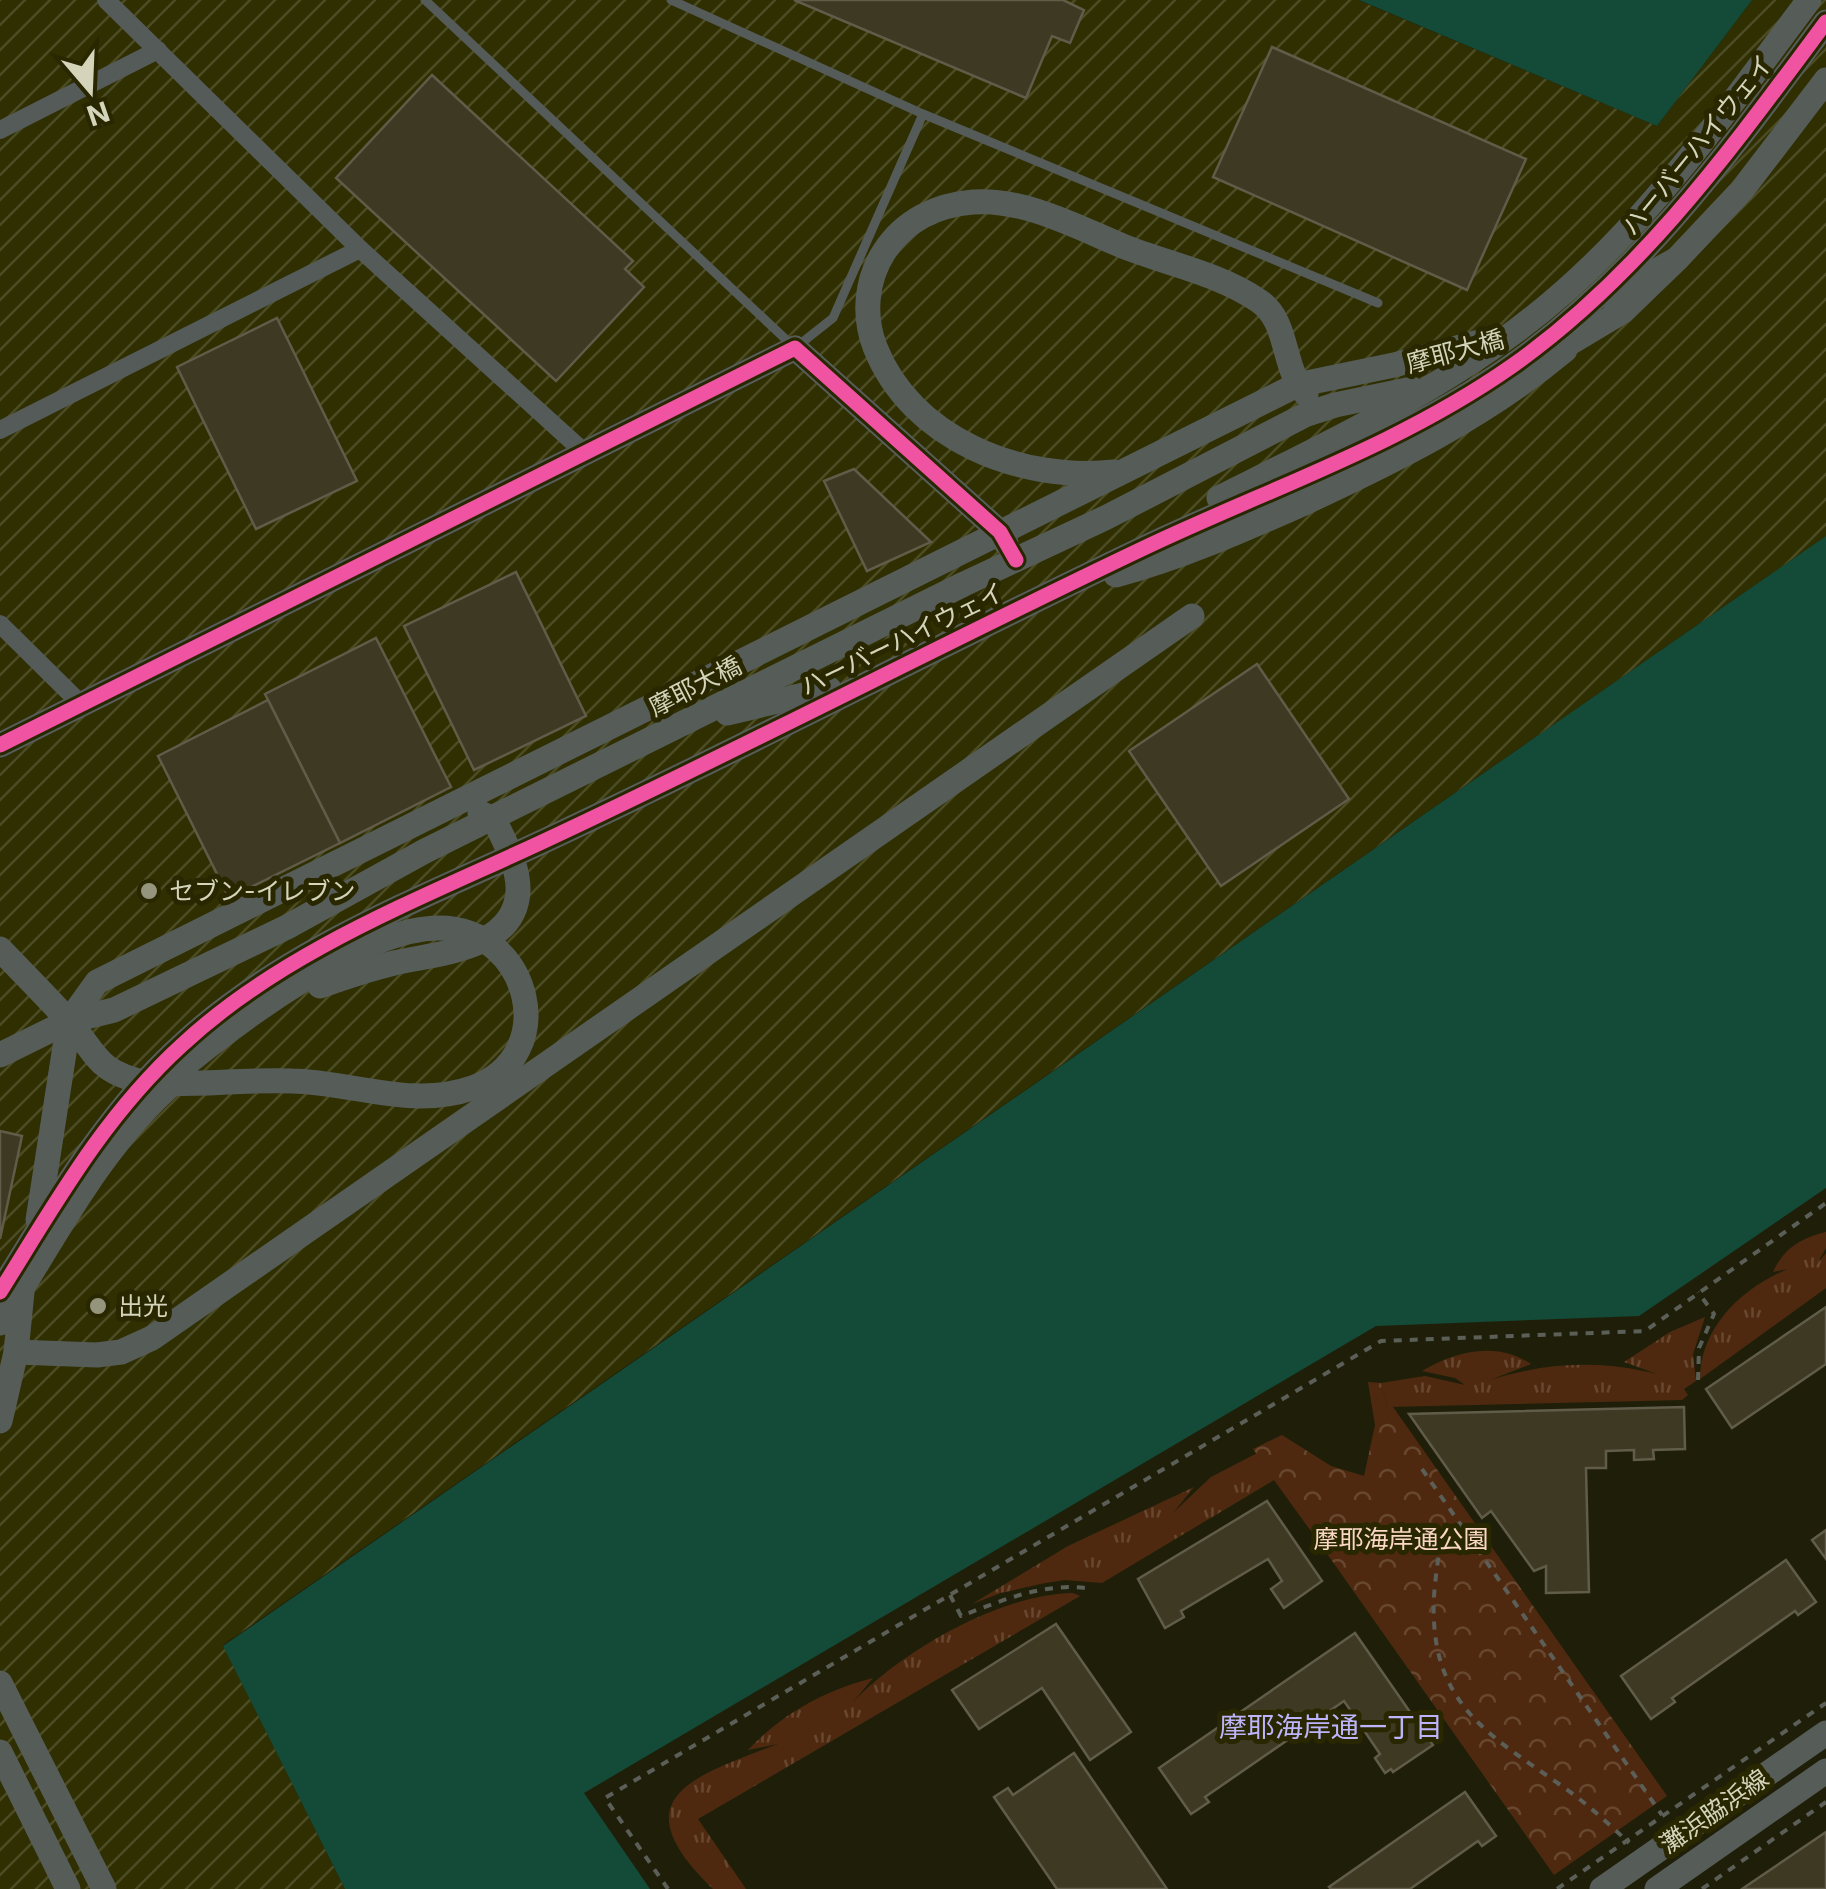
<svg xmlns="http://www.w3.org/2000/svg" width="1826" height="1889" viewBox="0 0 1826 1889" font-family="Inter,'Noto Sans JP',sans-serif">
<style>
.industrial{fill:url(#industrial-furrows)}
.grass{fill:url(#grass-tufts)}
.park{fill:url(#park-crowns)}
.water{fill:#144b38}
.building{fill:#3e3922;stroke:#605c49;stroke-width:2.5}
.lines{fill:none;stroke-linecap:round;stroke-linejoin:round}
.path{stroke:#5b5f58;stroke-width:4;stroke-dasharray:8 8;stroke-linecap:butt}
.lane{stroke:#555b59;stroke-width:9}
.street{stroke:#555b59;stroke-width:18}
.secondary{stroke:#565d58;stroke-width:25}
.cycleway-casing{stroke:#282700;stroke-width:21}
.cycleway{stroke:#f153a3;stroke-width:15}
.poi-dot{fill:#94957c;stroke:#282700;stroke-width:4}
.labels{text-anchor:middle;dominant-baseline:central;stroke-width:10;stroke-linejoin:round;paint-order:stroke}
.street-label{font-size:25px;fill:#d3d4ba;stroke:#282700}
.poi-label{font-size:25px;fill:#d3d4ba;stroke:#282700;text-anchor:start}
.park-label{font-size:25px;fill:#fbd8c6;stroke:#282700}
.neighbourhood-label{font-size:28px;fill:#bdb4fb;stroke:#282700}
</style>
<defs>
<pattern id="industrial-furrows" width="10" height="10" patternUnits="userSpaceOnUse" patternTransform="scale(2.5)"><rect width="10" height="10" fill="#2f2f01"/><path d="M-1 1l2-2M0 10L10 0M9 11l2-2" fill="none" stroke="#4c4c24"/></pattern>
<pattern id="grass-tufts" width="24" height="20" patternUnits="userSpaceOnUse" patternTransform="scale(2.5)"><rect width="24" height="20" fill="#4f290f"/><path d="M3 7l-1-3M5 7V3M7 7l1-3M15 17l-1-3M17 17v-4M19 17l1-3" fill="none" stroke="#674730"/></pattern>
<pattern id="park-crowns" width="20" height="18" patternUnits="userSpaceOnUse" patternTransform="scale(2.5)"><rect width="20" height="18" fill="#4f290f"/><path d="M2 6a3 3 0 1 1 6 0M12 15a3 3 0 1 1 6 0" fill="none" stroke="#674730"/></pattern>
</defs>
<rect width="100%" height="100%" fill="#1f1f09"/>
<path class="industrial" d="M0 0H1358L1657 126 1752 0H1826V536L223 1645 345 1889H0Z"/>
<g class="grass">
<path d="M1826 1232V1248L1817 1264 1826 1253V1288L1700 1379C1700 1327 1743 1287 1788 1269L1773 1272C1784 1248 1801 1238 1826 1232Z"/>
<path d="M1705 1317 1693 1354 1696 1381 1684 1389 1688 1395 1682 1400 1387 1407 1381 1383 1425 1376 1465 1385 1455 1378 1422 1371C1456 1351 1496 1341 1531 1364L1490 1380C1548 1362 1599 1360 1657 1374L1624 1362 1670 1332Z"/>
<path d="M1267 1448 1308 1527 1274 1480 1102 1583 1065 1580 1045 1583 1001 1593 972 1604 1068 1546 1194 1487 1173 1513 1211 1477Z"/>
<path d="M1073 1593 1080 1596 698 1819 746 1889H713C619 1798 692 1777 778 1744L748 1750C783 1713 824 1691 873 1678L853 1702C902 1651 1000 1594 1073 1593Z"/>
</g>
<path class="park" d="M1368 1382 1381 1383 1387 1407H1393L1667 1796 1554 1875 1253 1449 1282 1435 1331 1466 1364 1476 1375 1425Z"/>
<g class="water">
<path d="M1359 0H1752L1657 126Z"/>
<path d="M1826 536V1188L1639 1316 1376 1326 584 1793 650 1889H345L223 1646Z"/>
</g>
<g class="building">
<path d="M794 0H1063L1084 10 1070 43 1052 36 1026 98Z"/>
<path d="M1272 47 1526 159 1467 290 1213 177Z"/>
<path d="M432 75 633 261 625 269 644 287 556 381 336 178Z"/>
<path d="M277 318 357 481 256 529 177 367Z"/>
<path d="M854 469 931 542 867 571 824 481Z"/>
<path d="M516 572 586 716 474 770 404 626Z"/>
<path d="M376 638 451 787 340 843 265 694Z"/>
<path d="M1257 664 1349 799 1221 886 1129 751Z"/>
<path d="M268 700 340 843 229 898 158 756Z"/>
<path d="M0 1131 22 1136 0 1239Z"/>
<path d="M1826 1307V1364L1732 1428 1706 1389Z"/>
<path d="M1684 1407 1685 1449 1653 1450 1654 1459 1634 1460V1450L1606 1451V1468H1586L1589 1592 1546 1593V1566L1534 1571 1491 1511 1482 1518 1409 1414Z"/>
<path d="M1267 1501 1322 1581 1284 1608 1271 1589 1282 1581 1268 1559 1181 1611 1184 1617 1165 1628 1138 1579Z"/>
<path d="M1826 1530V1559L1812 1540Z"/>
<path d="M1786 1560 1816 1602 1798 1615 1795 1611 1672 1698 1675 1702 1651 1719 1621 1676Z"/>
<path d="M1056 1624 1131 1732 1090 1760 1042 1688 979 1729 952 1690Z"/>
<path d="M1355 1633 1433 1745 1393 1772 1391 1769 1385 1773 1375 1758 1380 1754 1344 1701 1205 1797 1209 1802 1191 1814 1159 1768Z"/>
<path d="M1074 1753 1167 1889H1057L994 1797 1008 1788 1013 1795Z"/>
<path d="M1465 1792 1496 1836 1482 1846 1478 1841 1410 1889H1331L1329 1887Z"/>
<path d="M1826 1832V1889H1742Z"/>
</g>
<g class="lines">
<g class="path">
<path d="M1698 1380 1699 1348 1714 1314 1698 1292"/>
<path d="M1422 1469 1662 1815"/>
<path d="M1468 1535 1441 1537C1438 1564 1432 1593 1434 1621 1438 1708 1495 1739 1559 1784 1584 1801 1607 1822 1629 1843"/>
<path d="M950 1595 961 1616C1003 1600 1047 1581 1092 1589"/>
<path d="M668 1889 605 1798 1381 1341 1645 1331 1826 1203"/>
<path d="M1557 1889 1826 1703"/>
<path d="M1702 1889 1826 1802"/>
</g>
<g class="lane">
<path d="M425 0 795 348 833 318 923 114"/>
<path d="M671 0 923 114 1378 303"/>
</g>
<g class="street">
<path d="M106 0 360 249 585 453"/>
<path d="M0 130 158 50"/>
<path d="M0 430 360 249"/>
<path d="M0 624 81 704"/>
</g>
<g class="secondary">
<path d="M1610 297 1677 259"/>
<path d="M1547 353 1558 350 1623 311 1677 259 1742 190 1826 80"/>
<path d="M1114 472C1020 482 911 439 875 347 863 316 866 280 884 252 904 221 936 205 973 202 1024 198 1079 228 1125 247 1168 264 1220 274 1259 301 1290 322 1281 368 1306 394"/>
<path d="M1219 498C1321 447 1425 398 1517 330 1636 242 1721 117 1809 0"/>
<path d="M1116 575C1180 558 1241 531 1302 504 1395 461 1486 416 1565 350"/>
<path d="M727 713 829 689"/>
<path d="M0 745 795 348 1000 532 1006 543"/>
<path d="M0 949C22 972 44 994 65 1017 98 1053 93 1071 147 1083 196 1086 243 1079 292 1081 352 1082 412 1109 472 1088 563 1056 530 928 439 928 359 928 230 1027 170 1077"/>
<path d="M320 986C345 977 369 969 394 963 437 953 515 950 518 891 519 866 504 841 494 819L480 813"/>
<path d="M0 1055 69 1021 114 1010 287 927 425 851 964 584 1105 518 1307 414 1335 405 1412 389"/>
<path d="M38 1220 69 1021 97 982 1297 385 1394 365 1497 337"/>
<path d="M0 1292C55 1204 104 1116 182 1045 287 947 431 895 559 834 755 742 948 641 1144 548 1268 489 1398 446 1512 366 1641 275 1732 148 1826 22"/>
<path d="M0 1323C54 1240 99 1147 175 1081"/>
<path d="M16 1352 97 1355 121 1352 152 1338 1192 616"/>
<path d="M0 1421 16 1352 23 1282 28 1259"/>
<path d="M0 1683 104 1889"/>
<path d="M0 1752 68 1889"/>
<path d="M1602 1889 1826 1733"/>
<path d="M1657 1889 1826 1771"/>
</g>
<defs>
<g id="cycleway">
<path d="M0 745 795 348 1000 532 1016 560"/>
<path d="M0 1292C55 1204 104 1116 182 1045 287 947 431 895 559 834 755 742 948 641 1144 548 1268 489 1398 446 1512 366 1641 275 1732 148 1826 22"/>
</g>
</defs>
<use href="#cycleway" class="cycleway-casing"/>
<use href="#cycleway" class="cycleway"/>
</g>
<g class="poi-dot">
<circle cx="149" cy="891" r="10"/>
<circle cx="98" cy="1306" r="10"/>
</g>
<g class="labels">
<g class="street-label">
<text transform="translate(1697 145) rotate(-51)">ハーバーハイウェイ</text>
<text transform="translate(1455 351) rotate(-15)">摩耶大橋</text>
<text transform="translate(902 639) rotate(-26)">ハーバーハイウェイ</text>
<text transform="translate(695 686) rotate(-27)">摩耶大橋</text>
<text transform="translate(1714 1811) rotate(-35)">灘浜脇浜線</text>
</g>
<g class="poi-label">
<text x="169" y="891">セブン-イレブン</text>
<text x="118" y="1306">出光</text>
</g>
<g class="park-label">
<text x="1401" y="1539">摩耶海岸通公園</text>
</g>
<g class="neighbourhood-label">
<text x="1331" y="1727">摩耶海岸通一丁目</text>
</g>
</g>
<g transform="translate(90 90) rotate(161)" stroke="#282700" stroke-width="8" paint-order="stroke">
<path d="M0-8L18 38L0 25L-18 38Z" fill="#d3d4ba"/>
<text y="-15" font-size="28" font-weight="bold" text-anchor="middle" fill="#d3d4ba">N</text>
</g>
</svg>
